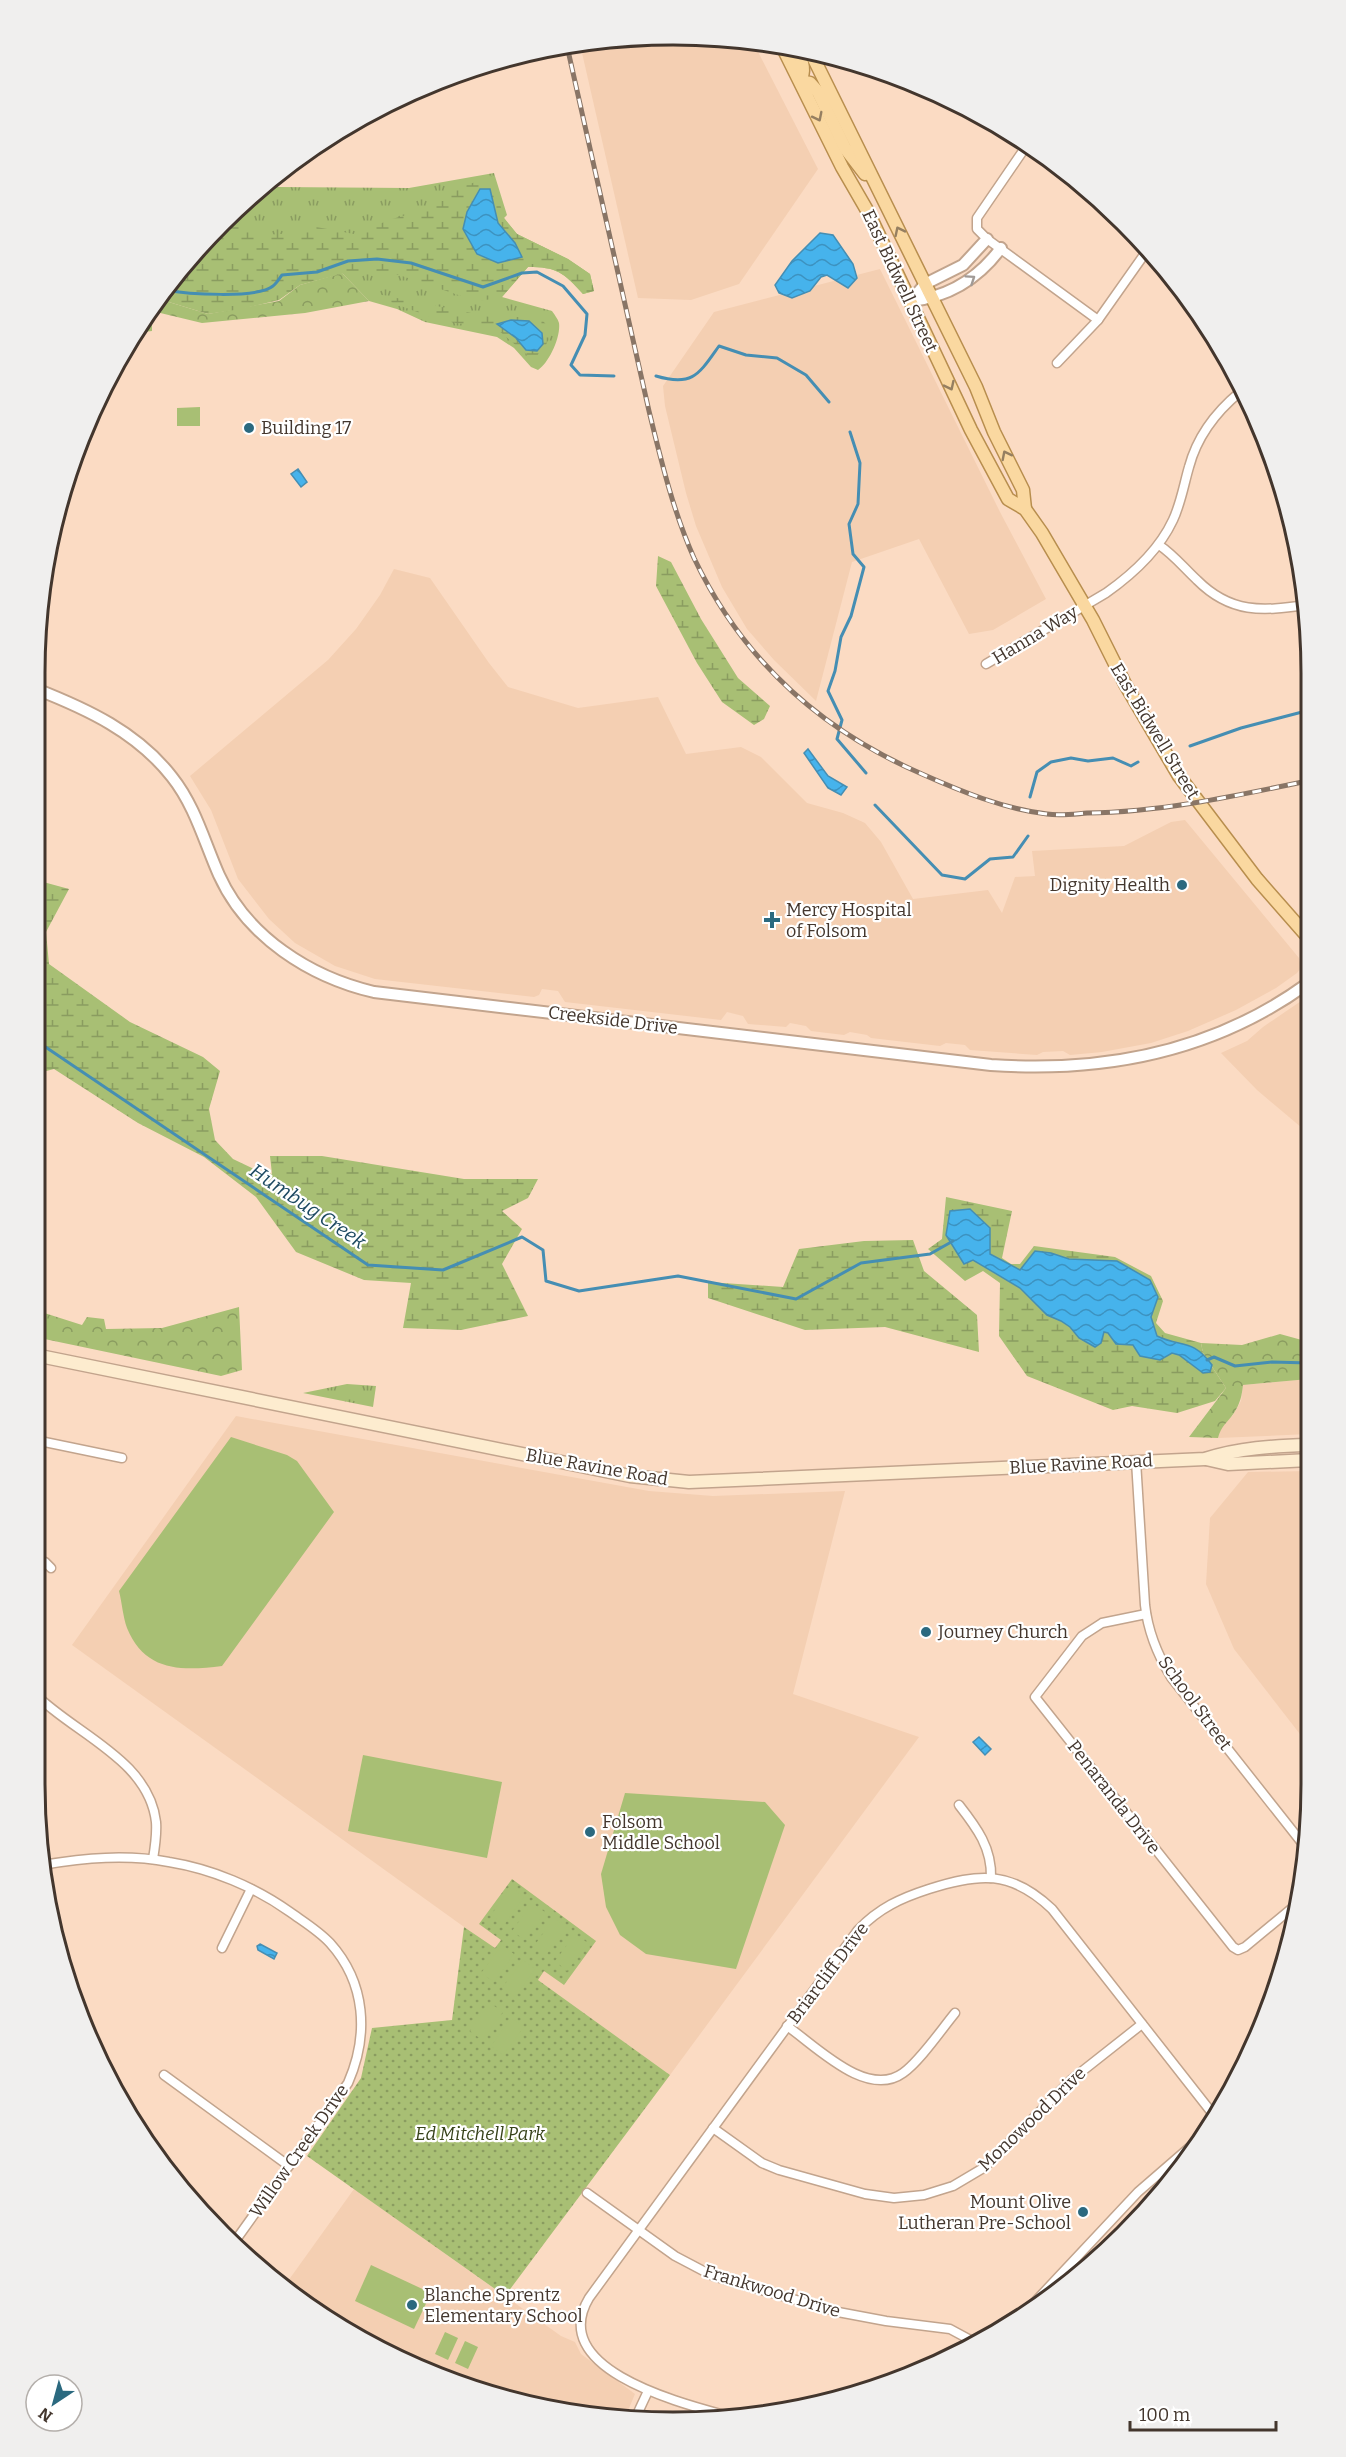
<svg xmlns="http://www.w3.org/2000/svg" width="1346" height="2457" viewBox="0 0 1346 2457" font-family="Bitter,serif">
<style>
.built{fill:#f4cfb2}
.grass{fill:url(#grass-tufts)}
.forest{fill:url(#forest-crowns)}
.wetland{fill:url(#wetland-marsh)}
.park{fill:url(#park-dots)}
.pitch{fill:#a8bf74}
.water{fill:url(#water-waves);stroke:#458eb3;stroke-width:1.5}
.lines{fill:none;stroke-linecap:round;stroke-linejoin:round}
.stream{stroke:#458eb3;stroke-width:3}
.minor-casing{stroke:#c2a48d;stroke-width:11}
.tertiary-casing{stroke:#c2a48d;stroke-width:14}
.secondary-casing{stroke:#c2a48d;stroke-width:15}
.primary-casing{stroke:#b88e4e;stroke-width:15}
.minor{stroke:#fff;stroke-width:8}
.tertiary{stroke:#fff;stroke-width:10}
.secondary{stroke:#fdeccf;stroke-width:12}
.primary{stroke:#fad8a0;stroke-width:12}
.rail-casing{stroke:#897566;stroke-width:5}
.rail{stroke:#fff;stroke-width:3;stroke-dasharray:9;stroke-linecap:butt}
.oneway{stroke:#957f61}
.oneway2{stroke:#a19a96}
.poi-dot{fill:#2b697f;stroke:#fff;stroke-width:2}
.labels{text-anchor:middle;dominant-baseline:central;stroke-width:4.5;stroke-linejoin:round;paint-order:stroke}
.street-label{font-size:18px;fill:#43362d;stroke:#fff}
.poi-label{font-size:18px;fill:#43362d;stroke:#fff;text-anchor:start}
.park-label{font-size:18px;font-style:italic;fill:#37421a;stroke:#fff}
.water-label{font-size:20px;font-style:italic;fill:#1e4a62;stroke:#fff}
.rim{fill:none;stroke:#43362d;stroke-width:3}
</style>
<defs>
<pattern id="grass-tufts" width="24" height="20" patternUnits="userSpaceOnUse" patternTransform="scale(1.5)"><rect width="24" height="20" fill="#a8bf74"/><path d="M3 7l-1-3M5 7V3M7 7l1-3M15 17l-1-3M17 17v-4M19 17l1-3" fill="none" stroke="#8a9c60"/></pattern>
<pattern id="forest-crowns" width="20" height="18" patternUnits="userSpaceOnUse" patternTransform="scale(1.5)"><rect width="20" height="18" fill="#a8bf74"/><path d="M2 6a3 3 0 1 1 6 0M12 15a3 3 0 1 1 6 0" fill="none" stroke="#8a9c60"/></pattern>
<pattern id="wetland-marsh" width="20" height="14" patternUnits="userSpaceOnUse" patternTransform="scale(1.5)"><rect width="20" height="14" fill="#a8bf74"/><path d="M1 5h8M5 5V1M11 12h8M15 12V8" fill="none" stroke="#8a9c60"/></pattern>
<pattern id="park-dots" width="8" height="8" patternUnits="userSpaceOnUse" patternTransform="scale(1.5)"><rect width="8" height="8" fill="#a8bf74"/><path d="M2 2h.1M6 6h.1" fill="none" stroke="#8a9c60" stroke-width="1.8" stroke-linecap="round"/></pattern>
<pattern id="water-waves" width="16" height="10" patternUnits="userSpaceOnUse" patternTransform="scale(1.5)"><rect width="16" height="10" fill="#46b3ec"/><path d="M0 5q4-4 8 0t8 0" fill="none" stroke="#3c92c0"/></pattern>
</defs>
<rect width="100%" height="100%" fill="#fbdbc3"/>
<g class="built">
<path d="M631 36 752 40 818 169 739 284 691 300 638 298 580 44Z"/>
<path d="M880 269 1000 512 1046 599 993 630 969 634 919 539 852 562 816 701 774 660 747 629 722 587 696 526 686 493 665 406 663 386 714 312Z"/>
<path d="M394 569 430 578 489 663 508 687 578 708 658 697 686 754 741 747 761 757 807 803 843 813 865 823 881 842 913 899 988 890 1002 913 1015 877 1035 876 1032 851 1124 846 1171 822 1185 820 1299 958 1301 968 1297 973 1276 988 1236 1010 1188 1031 1151 1043 1102 1052 1070 1055 1063 1051 1043 1052 1037 1055 970 1050 965 1045 946 1043 940 1046 871 1038 867 1035 850 1032 844 1035 811 1031 806 1026 790 1023 786 1027 748 1024 743 1016 727 1012 721 1020 565 1002 558 991 542 989 539 995 534 997 375 979 335 966 295 943 269 919 238 879 211 810 190 776 328 660 356 629 380 595Z"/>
<path d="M1307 997 1308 1133 1257 1090 1221 1053 1247 1041 1263 1027Z"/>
<path d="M1309 1379V1434L1218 1438 1221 1427 1233 1415 1241 1401 1243 1385Z"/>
<path d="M236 1416 649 1491 713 1496 845 1491 793 1694 919 1737 670 2075 72 1645Z"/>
<path d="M1309 1471 1310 1747 1234 1649 1206 1584 1210 1518 1248 1472Z"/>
<path d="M354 2189 561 2336 575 2342 581 2354 635 2394 624 2420 508 2401 428 2374 319 2315 283 2288Z"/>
</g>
<g class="grass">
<path d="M494 173 507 215 504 218 517 234 568 259 590 274 594 291 583 294C563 272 557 267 528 267L502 297 552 311C554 314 558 319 559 323 561 337 549 363 538 370L531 367 514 348 497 337 425 322 397 309 369 301 342 273 159 299 193 252 267 183 277 187 409 188Z"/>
<path d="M347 1384 376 1386 373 1407 303 1393Z"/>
</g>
<g class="forest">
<path d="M342 273 369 301 305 313 202 323 152 311V331L135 333 159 299 208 314 279 301 300 285Z"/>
<path d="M239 1307 242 1370 221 1376 35 1337V1310L82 1325 87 1317 104 1319 106 1329 162 1328Z"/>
<path d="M1280 1334 1309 1342V1379L1243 1385C1242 1395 1240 1404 1234 1413 1227 1423 1221 1426 1218 1438L1189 1437 1226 1388 1203 1353 1201 1343 1242 1345Z"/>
</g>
<g class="wetland">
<path d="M492 176 504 218 517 234 568 259 590 274 594 291 583 294C563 272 557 267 528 267L501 298 476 301 399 275 352 271 300 285 279 300 241 309 208 314 159 299 193 252 234 214 259 235 281 234 311 226 354 234 392 219 421 211 453 190Z"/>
<path d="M377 294 491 317H523L543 321 552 331 545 347 533 360 498 330 439 320 371 295Z"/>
<path d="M658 556 671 562 701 619 738 678 770 706 764 719 754 725 722 702 697 663 656 586Z"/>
<path d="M36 880 69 889 46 932 49 964 130 1022 203 1057 220 1071 209 1109 215 1140 233 1159 254 1169 272 1174 270 1156H322L464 1179H538L528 1198 502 1211 522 1229 502 1264 528 1316 461 1330 403 1328 411 1283 364 1280 296 1252 256 1197 204 1157 138 1123 54 1069 35 1074Z"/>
<path d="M946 1197 1012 1211 1002 1258 1011 1264H1020L1034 1246 1115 1257 1151 1276 1163 1301 1156 1323 1165 1333 1201 1343 1203 1353 1226 1388 1215 1401 1177 1413 1132 1406 1113 1410 1027 1376 999 1336 1000 1283 983 1271 965 1281 928 1249 942 1239Z"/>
<path d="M913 1240 924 1271 977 1315 979 1352 885 1327 805 1330 708 1298V1282L783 1287 799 1249 864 1241Z"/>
</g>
<path class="park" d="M512 1879 596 1941 564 1985 544 1971 538 1980 670 2075 505 2296 307 2156 361 2078 372 2028 452 2020 464 1927 495 1948 501 1940 479 1924Z"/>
<g class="pitch">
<path d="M200 407V426H177V408Z"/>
<path d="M231 1437 287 1455 297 1461 334 1512 222 1666C182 1671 145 1672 127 1628 123 1617 122 1603 119 1591Z"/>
<path d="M363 1755 502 1782 487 1858 348 1831Z"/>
<path d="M625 1793 765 1802 785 1825 736 1969 646 1954 620 1935 606 1907 601 1874Z"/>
<path d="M511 1887 524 1897 504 1925 491 1915Z"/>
<path d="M532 1903 545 1912 525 1940 512 1931Z"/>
<path d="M554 1918 567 1927 546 1955 534 1946Z"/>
<path d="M575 1934 588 1943 567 1971 555 1961Z"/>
<path d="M502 1945 514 1954 494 1982 481 1973Z"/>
<path d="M523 1960 535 1969 515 1997 502 1988Z"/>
<path d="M490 2003 503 2012 482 2040 470 2031Z"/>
<path d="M511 2018 524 2027 503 2055 491 2046Z"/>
<path d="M371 2265 431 2293 414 2329 355 2301Z"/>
<path d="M445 2332 458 2338 448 2360 435 2354Z"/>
<path d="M465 2341 478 2347 468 2369 455 2363Z"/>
</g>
<g class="water">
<path d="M480 189H490L498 223 515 243 522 257 498 263 477 254 463 229 467 212Z"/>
<path d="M820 233 833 235 853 264 857 278 848 288 827 275 821 277 810 291 792 298 779 293 775 285 792 261Z"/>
<path d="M511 320 529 321 542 333 543 344 537 351 526 350 516 338 497 324Z"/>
<path d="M298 469 307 482 301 487 291 474Z"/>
<path d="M808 749 828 776 847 787 841 795 828 788 804 753Z"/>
<path d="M970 1209 990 1228V1254L1020 1270 1035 1251 1051 1253 1069 1259 1117 1261 1150 1280 1158 1297 1151 1317 1157 1336C1182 1348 1192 1338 1212 1365L1210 1372 1203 1373 1179 1355 1172 1353 1160 1360 1140 1356 1133 1345 1116 1344 1108 1333 1104 1332 1101 1343 1095 1347 1079 1338 1070 1327 1061 1321 1047 1315 1020 1288 973 1260 964 1264 946 1235 950 1211Z"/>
<path d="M979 1737 991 1749 985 1755 973 1742Z"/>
<path d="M260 1944 277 1953 274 1959 258 1950 257 1946Z"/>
</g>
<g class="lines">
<g class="stream">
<path d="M165 290C186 294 257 299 273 286 276 284 279 279 282 275L317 272 348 261 377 259 411 263 483 287 522 273 537 272 563 286 587 314 585 335 571 365 580 375 614 376"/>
<path d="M656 376C693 387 699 374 719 346L746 355 777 358 806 375 829 402"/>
<path d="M850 432 860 463 858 504 849 524 853 554 864 567 851 616 841 637 835 671 828 691 842 720 837 739 866 773"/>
<path d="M1190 746 1241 728 1306 711"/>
<path d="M1030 797 1037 772 1051 762 1071 758 1088 761 1113 758 1131 766 1138 762"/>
<path d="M875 805 942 875 965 879 990 859 1013 857 1028 836"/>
<path d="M35 1029 44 1046 368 1265 443 1270 522 1237 543 1250 546 1281 579 1291 678 1276 796 1299 861 1263 930 1254 953 1241"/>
<path d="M1207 1360 1214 1357 1235 1366 1272 1362 1309 1363"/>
</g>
<defs>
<g id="minor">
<path d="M1027 145 977 218V229L987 239 1098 320 1146 252"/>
<path d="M1057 363 1098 320"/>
<path d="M1159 545C1174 555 1184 568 1197 580 1231 614 1262 611 1306 605"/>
<path d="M986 664 1106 593C1133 574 1159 550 1173 520 1181 503 1184 484 1189 467 1197 437 1217 411 1240 392"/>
<path d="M35 1440 122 1458"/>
<path d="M1136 1461 1145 1605C1148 1632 1157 1654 1171 1677L1306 1848"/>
<path d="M35 1559 45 1562 51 1568"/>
<path d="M1146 1614 1102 1623 1082 1636 1035 1697 1233 1947 1238 1950 1245 1947 1297 1904"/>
<path d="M35 1694C75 1734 149 1760 156 1822 157 1835 155 1847 153 1859"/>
<path d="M959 1805C977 1828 992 1848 991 1878"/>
<path d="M42 1865C85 1858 126 1854 169 1862 212 1869 255 1887 290 1912 304 1922 319 1931 330 1943 366 1983 369 2035 348 2083L233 2244"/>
<path d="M222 1948 251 1889"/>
<path d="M787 2026C817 2047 867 2099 903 2073 920 2061 941 2030 955 2013"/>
<path d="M164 2075 289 2166"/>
<path d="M713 2128 762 2163 779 2170 865 2194 894 2198 924 2195 953 2186 985 2167 1071 2080 1142 2024"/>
<path d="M587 2193 675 2256 713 2276 838 2312 886 2321 950 2329 976 2343"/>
<path d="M1017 2321 1138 2192 1205 2134"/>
<path d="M735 2418C689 2405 545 2372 589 2298L858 1930C879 1908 901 1898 929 1889 979 1873 1011 1870 1052 1909L1216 2118"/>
<path d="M634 2421 648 2391"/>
</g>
<g id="tertiary">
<path d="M911 301C948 297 978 279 1001 248"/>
<path d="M911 301 925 284 963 265 987 239"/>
<path d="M36 689C87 709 137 732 172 777 195 806 204 841 219 875 247 937 310 977 374 992L991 1065C1106 1073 1213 1052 1307 984"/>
</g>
<g id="secondary">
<path d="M35 1355 630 1476 689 1482 1205 1459C1239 1448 1273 1446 1309 1445"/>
<path d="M1206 1459 1228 1464 1309 1460"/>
</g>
<g id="primary">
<path d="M782 46 842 167 868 212 971 430 1008 499 1025 509 1042 533 1093 620 1125 684 1179 776 1257 879 1307 936"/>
<path d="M797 49C802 62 806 69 800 81L810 83 818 92 845 148 865 174"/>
<path d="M811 53 976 387 994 432 1023 490 1025 509"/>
</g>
</defs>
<use href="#minor" class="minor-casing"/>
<use href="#tertiary" class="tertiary-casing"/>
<use href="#secondary" class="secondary-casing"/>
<use href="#primary" class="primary-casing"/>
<use href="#minor" class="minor"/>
<use href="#tertiary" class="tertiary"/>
<use href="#secondary" class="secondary"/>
<use href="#primary" class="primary"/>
<defs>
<path id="rail" d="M567 46 649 411C661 460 673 511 694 558 742 659 820 730 922 774 960 791 1004 809 1047 814 1060 816 1074 814 1087 813 1161 812 1235 796 1307 781"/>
</defs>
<use href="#rail" class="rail-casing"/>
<use href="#rail" class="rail"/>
</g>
<defs><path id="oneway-chevron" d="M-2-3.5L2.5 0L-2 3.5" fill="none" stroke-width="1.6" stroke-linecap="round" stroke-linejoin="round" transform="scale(1.5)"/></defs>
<g class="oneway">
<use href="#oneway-chevron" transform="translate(818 117) rotate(63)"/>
<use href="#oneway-chevron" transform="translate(899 231) rotate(-116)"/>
<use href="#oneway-chevron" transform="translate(950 386) rotate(64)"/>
<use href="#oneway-chevron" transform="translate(1006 455) rotate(-117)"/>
</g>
<use class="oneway2" href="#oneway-chevron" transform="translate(971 279) rotate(-34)"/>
<g class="poi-dot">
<circle cx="249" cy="428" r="6"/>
<circle cx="1182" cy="885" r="6"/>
<path d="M769 911h6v6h6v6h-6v6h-6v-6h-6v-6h6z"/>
<circle cx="926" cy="1632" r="6"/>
<circle cx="590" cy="1832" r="6"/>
<circle cx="1083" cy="2212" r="6"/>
<circle cx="412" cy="2305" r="6"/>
</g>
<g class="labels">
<g class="street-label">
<text transform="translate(900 281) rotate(65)">East Bidwell Street</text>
<text transform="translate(1035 635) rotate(-31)">Hanna Way</text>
<text transform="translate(1155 731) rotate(59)">East Bidwell Street</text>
<text transform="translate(613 1020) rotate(7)">Creekside Drive</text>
<text transform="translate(1081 1464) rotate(-3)">Blue Ravine Road</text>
<text transform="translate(597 1467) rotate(10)">Blue Ravine Road</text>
<text transform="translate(1195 1703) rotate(54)">School Street</text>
<text transform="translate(1114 1797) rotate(52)">Penaranda Drive</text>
<text transform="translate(828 1973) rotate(-53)">Briarcliff Drive</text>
<text transform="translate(1032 2119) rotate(-44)">Monowood Drive</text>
<text transform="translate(299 2151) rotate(-55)">Willow Creek Drive</text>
<text transform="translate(772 2291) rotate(17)">Frankwood Drive</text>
</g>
<g class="poi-label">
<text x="261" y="428">Building 17</text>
<text x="1170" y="885" text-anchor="end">Dignity Health</text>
<text x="786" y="910">Mercy Hospital<tspan x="786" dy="21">of Folsom</tspan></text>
<text x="938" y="1632">Journey Church</text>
<text x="602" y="1822">Folsom<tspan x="602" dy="21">Middle School</tspan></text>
<text x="1071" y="2202" text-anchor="end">Mount Olive<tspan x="1071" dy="21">Lutheran Pre-School</tspan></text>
<text x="424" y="2295">Blanche Sprentz<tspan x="424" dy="21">Elementary School</tspan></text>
</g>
<g class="park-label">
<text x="480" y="2134">Ed Mitchell Park</text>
</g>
<g class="water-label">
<text transform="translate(308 1206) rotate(34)">Humbug Creek</text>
</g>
</g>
<path d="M0 0H1346V2457H0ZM673 45H673A628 628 0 0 1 1301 673V1784A628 628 0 0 1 673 2412H673A628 628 0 0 1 45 1784V673A628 628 0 0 1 673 45Z" fill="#f0efee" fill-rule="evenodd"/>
<path class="rim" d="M673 45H673A628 628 0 0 1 1301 673V1784A628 628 0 0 1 673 2412H673A628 628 0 0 1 45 1784V673A628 628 0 0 1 673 45Z"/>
<g transform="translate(54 2403) rotate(216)"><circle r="28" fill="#ffffff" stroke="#b4afab" stroke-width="1.5"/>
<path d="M0-4.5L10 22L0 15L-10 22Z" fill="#2b697f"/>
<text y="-9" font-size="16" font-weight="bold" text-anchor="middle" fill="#43362d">N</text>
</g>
<path d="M1130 2421v9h146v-9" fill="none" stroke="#43362d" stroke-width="3"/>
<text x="1139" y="2421" font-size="18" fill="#43362d" stroke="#ffffff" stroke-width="4.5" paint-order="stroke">100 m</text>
</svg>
